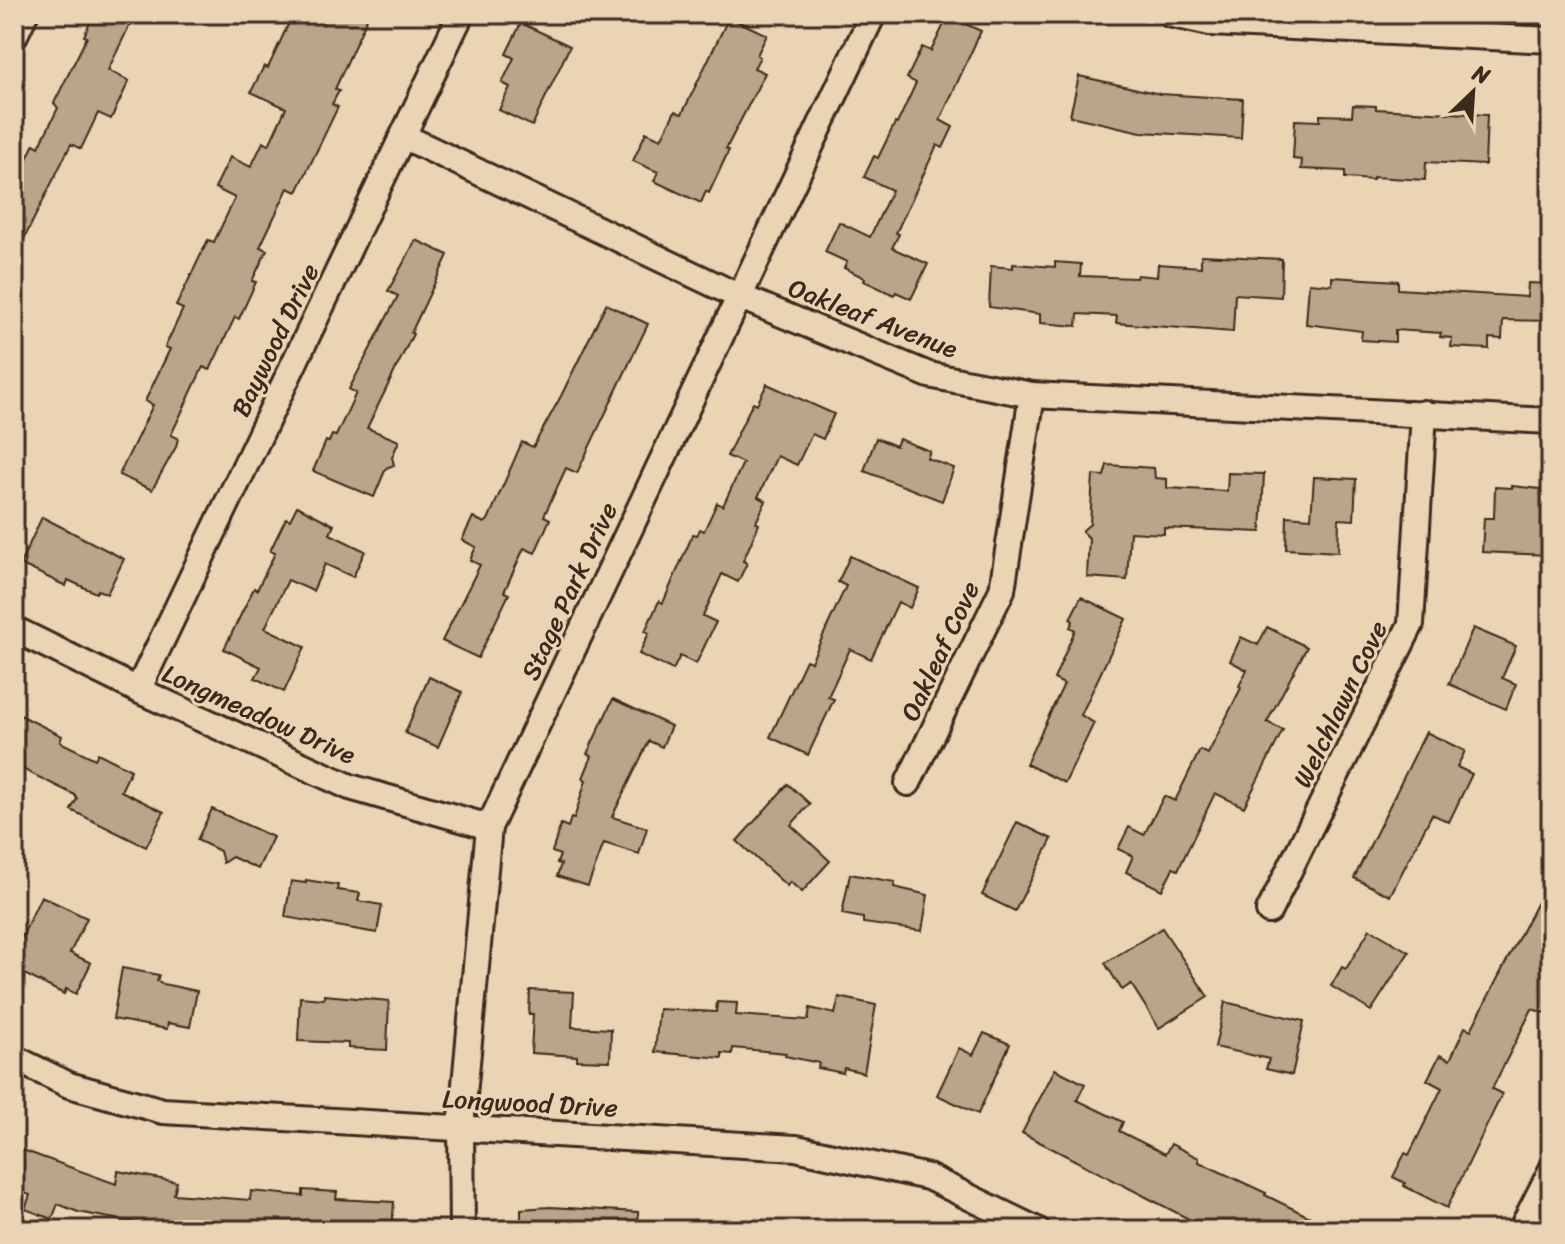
<svg xmlns="http://www.w3.org/2000/svg" width="1565" height="1244" viewBox="0 0 1565 1244" font-family="Sriracha,sans-serif">
<style>
.building{fill:#baa58a;stroke:#3b2a1e;stroke-width:2}
.lines{fill:none;stroke-linecap:round;stroke-linejoin:round}
.street-casing{stroke:#3b2a1e;stroke-width:30}
.street{stroke:#ebd4b4;stroke-width:24}
.labels{text-anchor:middle;dominant-baseline:central;stroke-width:6;stroke-linejoin:round;paint-order:stroke}
.street-label{font-size:26px;fill:#3b2a1e;stroke:#ebd4b4}
</style>
<rect width="100%" height="100%" fill="#ebd4b4"/>
<filter id="ink" filterUnits="userSpaceOnUse"><feTurbulence type="fractalNoise" baseFrequency=".0125" numOctaves="2"/><feDisplacementMap in="SourceGraphic" scale="16" xChannelSelector="R" yChannelSelector="G"/><feConvolveMatrix kernelMatrix="1 2 1 2 8 2 1 2 1" color-interpolation-filters="sRGB"/></filter>
<g filter="url(#ink)">
<g class="building">
<path d="M94 14H135L108 70 129 81 111 119 98 113 81 149 71 144 14 259V185L34 144 39 147 58 108 54 103 87 37 84 36Z"/>
<path d="M293 14H305L323 22 327 14H369L335 89 339 91 332 104 338 107 297 192 288 188 260 247 267 250 252 281 256 282 239 319 235 317 210 370 203 367 171 435 178 438 176 447 152 490 119 475 153 405 145 401 170 349 165 347 183 309 176 306 208 240 214 242 235 198 215 188 230 157 251 167 263 142 269 145 286 108 251 92 264 66 268 68Z"/>
<path d="M948 16 981 31 940 120 953 127 943 148 937 145 896 233 899 234 892 248 928 264 911 299 896 292 894 295 864 281 865 278 844 268 847 262 825 252 839 222 870 237 892 190 864 177 874 156 878 158 895 123 897 124 916 83 907 78 922 47 931 51Z"/>
<path d="M729 17 767 35 757 55 760 57 754 68 765 73 726 149 729 150 709 193 706 191 701 203 654 181 658 172 633 161 646 132 661 139 675 111 682 114Z"/>
<path d="M521 23 570 46 532 126 499 110 510 87 502 83 514 58 506 54Z"/>
<path d="M1079 76 1160 94 1243 99 1241 138 1141 132 1070 116Z"/>
<path d="M1353 105 1376 106V109L1487 115 1485 165 1426 162 1425 180 1373 177V180L1345 178V171L1301 169 1302 160 1293 159 1295 120 1320 121V115L1352 116Z"/>
<path d="M416 240 448 255 411 333 413 334 367 428 399 441 392 457 394 465 386 468 374 497 313 471 326 441 329 442 332 435 336 436 356 393 349 389 398 296 388 291Z"/>
<path d="M1201 255 1282 259 1281 297 1235 294 1233 332 1116 323 1117 316 1078 314 1077 326 1040 323V314L989 307 991 266 1013 268V264L1055 267V262L1081 264 1080 276 1136 278 1137 275 1157 277 1158 264 1201 267Z"/>
<path d="M1332 277 1398 281V289L1527 297 1528 283 1551 284V321L1503 320 1502 339 1489 338V349L1451 347 1452 338 1440 337 1441 333 1395 330V342L1361 340 1362 331 1306 324 1309 283 1332 285Z"/>
<path d="M606 304 648 324 577 473 566 468 544 516 550 519 535 553 524 548 504 592 509 594 478 658 442 641 480 565 470 560 476 547 462 540 473 517 484 523 488 520 522 442 533 447 561 396Z"/>
<path d="M767 384 834 414 823 439 812 434 797 465 777 456 758 497 766 501 756 522 759 524 743 561 747 563 738 582 722 574 703 616 716 622 696 664 680 656 673 670 639 654 649 633 645 631 659 601 663 603 693 534 697 535 700 529 704 531 717 503 723 506 743 463 727 456 753 402 757 404Z"/>
<path d="M876 438 896 446 899 439 930 451 927 458 954 468 942 501 864 471Z"/>
<path d="M1107 465 1154 468 1155 478 1167 479V488L1227 491 1228 473 1264 474 1261 532 1164 528V534L1130 532 1127 580 1087 577 1089 538 1082 531 1090 524 1093 475 1104 476Z"/>
<path d="M1314 477 1356 479 1354 520 1339 519 1338 552 1286 549 1287 516 1311 518Z"/>
<path d="M1512 486 1549 490 1547 555 1482 552 1484 518H1494L1495 487 1512 488Z"/>
<path d="M297 506 334 525 330 534 365 551 353 577 325 564 313 591 288 580 265 628 305 647 284 692 255 678 261 667 224 649 254 588 257 590 275 553 270 551 286 518 290 520Z"/>
<path d="M42 517 124 559 107 594 98 590 96 593 68 580 66 586 20 564Z"/>
<path d="M850 556 919 588 910 608 898 602 871 659 850 649 828 697 834 699 808 755 770 737 806 660 811 662 846 586 838 582Z"/>
<path d="M1081 597 1126 619 1081 715 1094 723 1065 783 1026 764 1064 684 1054 679 1075 630 1070 627 1073 621 1070 619Z"/>
<path d="M1267 627 1307 647 1267 722 1283 730 1244 807 1215 793 1178 870 1173 868 1162 890 1126 872 1133 856 1118 849 1129 827 1144 835 1164 796 1175 801 1200 750 1208 754 1241 688 1239 686 1247 670 1230 661 1241 637 1258 645Z"/>
<path d="M1473 628 1516 646 1502 678 1516 684 1506 709 1449 684Z"/>
<path d="M429 677 462 692 438 747 405 733Z"/>
<path d="M613 699 671 726 662 747 649 741 612 817 647 828 639 854 604 843 588 886 557 876 561 864 557 863 560 855 552 852 561 824 568 827 571 818 574 819 586 780 583 778 592 756 587 754Z"/>
<path d="M14 712 62 736 60 742 95 759 98 753 131 770 121 791 164 812 146 847 71 810 77 799 75 795 14 765Z"/>
<path d="M1426 732 1465 751 1457 767 1472 774 1449 822 1432 814 1390 896 1354 878Z"/>
<path d="M788 784 810 804 791 825 830 861 802 892 790 882 787 886 737 841Z"/>
<path d="M212 809 273 837 258 869 232 857 223 863 220 851 197 840Z"/>
<path d="M1017 822 1052 839 1015 911 982 895Z"/>
<path d="M850 874 895 882 894 887 928 895 922 931 863 923V918L842 914Z"/>
<path d="M1551 875V1015L1532 1009 1492 1089 1502 1094 1447 1208 1404 1186 1405 1183 1393 1177 1405 1153 1409 1155 1442 1088 1427 1080 1440 1055 1450 1060 1465 1027 1471 1030Z"/>
<path d="M306 880 338 885 337 890 360 893 358 901 382 905 377 933 285 917 291 881 306 883Z"/>
<path d="M41 896 87 918 70 953 91 963 76 994 66 989 64 994 14 969V954Z"/>
<path d="M1162 928 1208 997 1159 1028 1131 984 1122 990 1105 963Z"/>
<path d="M1370 929 1409 952 1371 1011 1331 986 1342 967 1346 969Z"/>
<path d="M122 968 159 975 157 981 163 984 197 991 190 1027 168 1023 167 1029 113 1019Z"/>
<path d="M530 990 574 992 572 1027 611 1029 610 1061 577 1060V1056L531 1053 533 1014H529Z"/>
<path d="M324 995 389 1001 387 1050 348 1048V1043L298 1041 300 997 324 999Z"/>
<path d="M839 997 876 1005 864 1073 844 1068 843 1073 818 1068 819 1063 785 1056 786 1053 733 1048 732 1054 722 1053V1058L655 1052 659 1009 716 1012 717 1002 737 1003 736 1015 808 1020 810 1008 835 1014Z"/>
<path d="M1225 1002 1304 1021 1292 1075 1266 1069 1269 1059 1215 1047Z"/>
<path d="M984 1033 1010 1044 978 1114 937 1095 959 1048 973 1055Z"/>
<path d="M1055 1069 1085 1084 1077 1100 1123 1122 1119 1131 1165 1154 1171 1144 1199 1158V1162L1266 1193 1265 1195 1336 1230H1210L1022 1133Z"/>
<path d="M20 1149 116 1184 118 1171 177 1182 174 1194 250 1200 251 1191 303 1196V1190L337 1192 336 1199 394 1202 392 1230H173L78 1212 58 1204 52 1219 25 1209 30 1195 14 1189V1167Z"/>
<path d="M550 1207 638 1212V1230H521V1209Z"/>
</g>
<g class="lines">
<defs>
<g id="street">
<path d="M1169 14 1210 23 1551 40"/>
<path d="M14 37 25 14"/>
<path d="M403 136 738 296 929 375 1032 395 1551 421"/>
<path d="M14 629 138 690 350 787 489 827"/>
<path d="M138 690 461 14"/>
<path d="M908 783 1002 590 1032 395"/>
<path d="M1269 911 1411 624 1424 413"/>
<path d="M14 1058 69 1085 163 1111 796 1148 928 1177 1037 1230"/>
<path d="M462 1230 461 1127 489 827 873 14"/>
<path d="M1521 1230 1551 1171"/>
</g>
</defs>
<use href="#street" class="street-casing"/>
<use href="#street" class="street"/>
</g>
</g>
<g class="labels">
<g class="street-label">
<text transform="translate(873 318) rotate(21)">Oakleaf Avenue</text>
<text transform="translate(275 340) rotate(-64)">Baywood Drive</text>
<text transform="translate(569 591) rotate(-65)">Stage Park Drive</text>
<text transform="translate(940 651) rotate(-65)">Oakleaf Cove</text>
<text transform="translate(1340 704) rotate(-64)">Welchlawn Cove</text>
<text transform="translate(259 714) rotate(24)">Longmeadow Drive</text>
<text transform="translate(530 1103) rotate(3)">Longwood Drive</text>
</g>
</g>
<rect width="1565" height="1244" fill="none" stroke="#ebd4b4" stroke-width="48"/>
<rect x="24" y="24" width="1517" height="1196" fill="none" stroke="#3b2a1e" stroke-width="3" filter="url(#ink)"/>
<g transform="translate(1473 92) rotate(25)" stroke="#ebd4b4" stroke-width="6" paint-order="stroke">
<path d="M0-6L14 30L0 20L-14 30Z" fill="#3b2a1e"/>
<text y="-12" font-size="22" font-weight="bold" text-anchor="middle" fill="#3b2a1e">N</text>
</g>
</svg>
